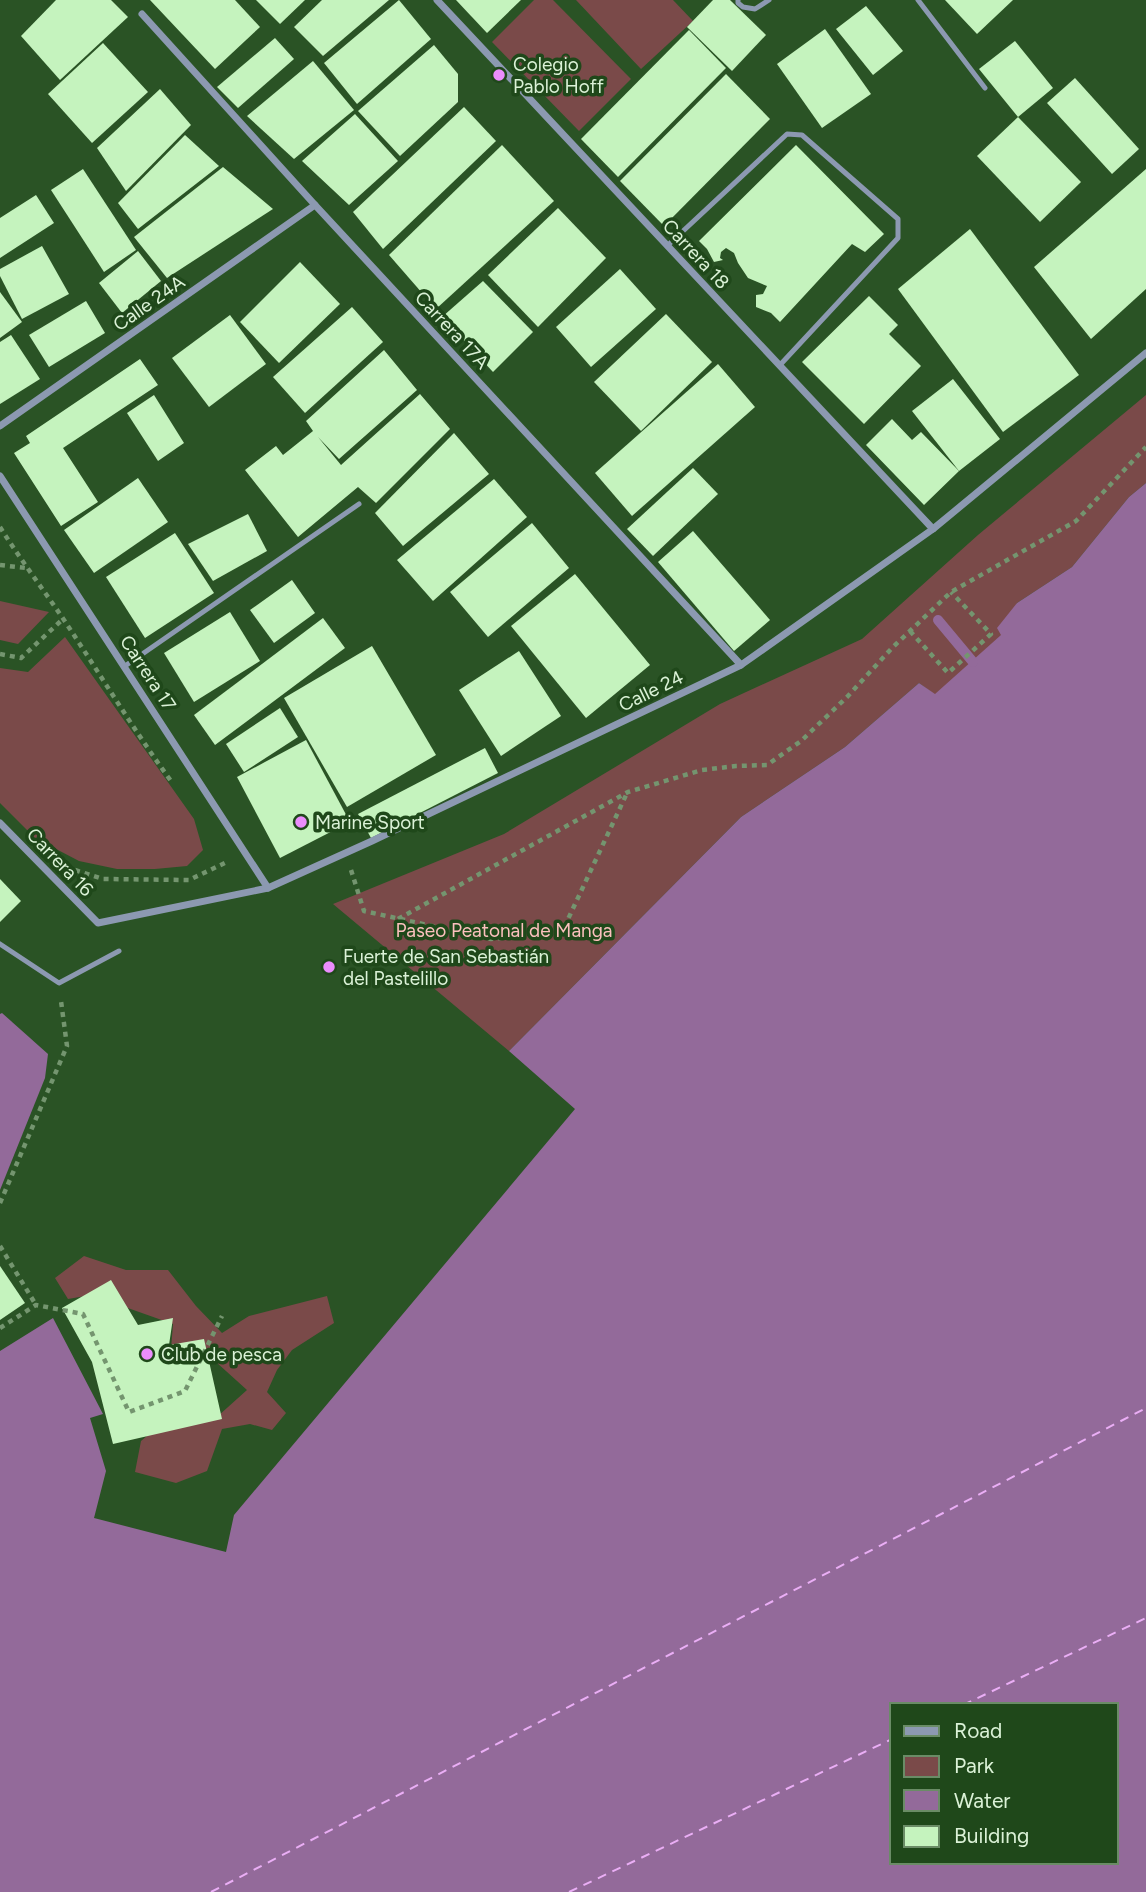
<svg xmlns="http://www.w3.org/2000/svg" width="1146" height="1892" viewBox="0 0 1146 1892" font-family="Figtree,sans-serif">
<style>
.green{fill:#7a4a49}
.water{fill:#936a9a;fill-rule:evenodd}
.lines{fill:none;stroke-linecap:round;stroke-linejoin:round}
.stream{stroke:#936a9a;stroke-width:10}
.ferry{stroke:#eaaef5;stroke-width:2;stroke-dasharray:9 7;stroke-linecap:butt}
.building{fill:#c5f3be}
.path{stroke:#74956f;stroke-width:4.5;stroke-dasharray:5 5;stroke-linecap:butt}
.lane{stroke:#8c99b1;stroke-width:5}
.street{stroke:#8c99b1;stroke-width:7}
.poi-dot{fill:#eb8dfc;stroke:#1f481a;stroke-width:2.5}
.labels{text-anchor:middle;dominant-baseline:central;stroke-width:7;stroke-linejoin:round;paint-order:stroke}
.poi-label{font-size:19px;fill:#dbf2d7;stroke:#1f481a;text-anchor:start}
.street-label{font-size:19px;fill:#dbf2d7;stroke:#1f481a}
.park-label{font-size:19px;fill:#fcc0be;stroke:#1f481a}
</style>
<rect width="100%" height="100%" fill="#2a5325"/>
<g class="green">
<path d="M534 0H553L631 79 579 131 492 42Z"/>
<path d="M576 0H673L693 21 641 69Z"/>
<path d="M1146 395V483L1129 497 1072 567 1017 603 1002 635 935 695 919 683 845 747 741 817 509 1051 333 904 504 834 720 704 862 639 978 535Z"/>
<path d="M0 601 49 612 18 644 0 640Z"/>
<path d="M65 637 194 819 203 850 187 866 155 869H117L79 861 35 838 0 803V668L28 672Z"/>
<path d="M84 1256 126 1270H168L196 1306 222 1333 249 1316 327 1296 334 1323 292 1350 277 1370 267 1392 286 1413 272 1430 250 1424 222 1429 207 1471 176 1483 135 1472 141 1441 168 1418 218 1416 247 1390 216 1362 171 1349 173 1324 91 1295 68 1299 55 1278Z"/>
</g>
<g class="water">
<path d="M1146 483V1892H0V1351L53 1318 103 1414 90 1418 106 1471 94 1518 226 1552 234 1515 575 1109 509 1051 741 817 845 747 919 683 935 694 1001 635 997 628 1017 603 1072 567 1129 497ZM892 1705H1116V1862H892Z"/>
<path d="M2 1013 48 1054 45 1078 0 1190V1014Z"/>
</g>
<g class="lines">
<path class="stream" d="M938 620 973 662"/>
<g class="ferry">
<path d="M963 1705 1146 1618"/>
<path d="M211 1892 1146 1408"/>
<path d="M569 1892 892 1739"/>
</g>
</g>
<g class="building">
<path d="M56 0H111L128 17 60 80 21 36Z"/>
<path d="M150 0H235L260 27 215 69Z"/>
<path d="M256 0H305L280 24Z"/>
<path d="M322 0H389L323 56 294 27Z"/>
<path d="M399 0 431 39 357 104 324 63Z"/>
<path d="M456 0H521L487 33Z"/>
<path d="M713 0H730L766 35 732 71 687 27Z"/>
<path d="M945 0H1013L977 34Z"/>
<path d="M866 6 903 51 873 75 836 29Z"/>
<path d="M825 29 871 94 822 128 777 64Z"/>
<path d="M689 30 726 68 618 177 581 139Z"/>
<path d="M275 38 294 59 238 108 217 87Z"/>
<path d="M1015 41 1053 88 1018 117 979 69Z"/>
<path d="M103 43 148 92 92 143 48 94Z"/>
<path d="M434 45 458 74V102L400 156 358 111Z"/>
<path d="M313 61 354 110 294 159 247 116Z"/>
<path d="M726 74 770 119 664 226 620 181Z"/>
<path d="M1075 78 1139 149 1112 174 1047 103Z"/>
<path d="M160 89 191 125 126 191 97 148Z"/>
<path d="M464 107 496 141 383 249 353 212Z"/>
<path d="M355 114 398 161 349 205 302 161Z"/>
<path d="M1018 117 1081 182 1040 222 977 156Z"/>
<path d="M185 135 219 166 138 229 118 203Z"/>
<path d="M502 145 554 201 436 309 389 255Z"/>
<path d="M796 145 884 234 865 252 852 244 780 322 771 313 756 307V295L763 294 767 286 748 278 738 263 734 253 726 248 721 252 720 258 723 260 714 262 707 249 699 241Z"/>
<path d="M223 167 273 209 167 278 134 237Z"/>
<path d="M83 169 136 250 104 272 51 190Z"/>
<path d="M1146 169V289L1091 339 1034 267Z"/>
<path d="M36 195 54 223 0 258V218Z"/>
<path d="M558 208 606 258 538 327 488 275Z"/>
<path d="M970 229 1079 375 1003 432 898 289Z"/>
<path d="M42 246 69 294 22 319 0 276V269Z"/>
<path d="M138 251 161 281 122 313 99 283Z"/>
<path d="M300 262 340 304 279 363 240 322Z"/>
<path d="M620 269 656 309 591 367 556 327Z"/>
<path d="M483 281 533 332 493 372 442 317Z"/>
<path d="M0 292 22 322 0 338Z"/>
<path d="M869 296 898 325 889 334 921 366 864 424 802 362Z"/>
<path d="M86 301 105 333 49 367 29 335Z"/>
<path d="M352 307 383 342 305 413 273 377Z"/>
<path d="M666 314 712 362 641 431 594 382Z"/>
<path d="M230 315 266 364 209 407 172 358Z"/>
<path d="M11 335 40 379 0 404V342Z"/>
<path d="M384 350 417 390 339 459 318 437 341 465 420 394 450 429 376 503 358 487 298 537 245 470 276 446 283 455 313 431 306 421Z"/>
<path d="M140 359 158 385 63 448 98 502 61 526 14 453 30 443 26 436Z"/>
<path d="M718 364 755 407 632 516 595 473Z"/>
<path d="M953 379 1000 439 959 471 912 411Z"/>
<path d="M154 395 184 443 158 461 127 413Z"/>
<path d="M892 419 912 440 921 432 959 471 924 505 866 445Z"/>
<path d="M454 433 489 474 403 546 375 513Z"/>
<path d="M693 468 718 494 653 556 627 529Z"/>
<path d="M138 478 168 522 94 573 64 530Z"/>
<path d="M494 479 527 517 433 601 397 560Z"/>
<path d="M248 514 267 551 213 581 188 544Z"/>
<path d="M532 523 569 568 488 637 450 592Z"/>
<path d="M693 531 770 620 734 651 658 562Z"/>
<path d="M175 533 214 593 145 638 106 577Z"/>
<path d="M575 574 650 665 586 718 511 626Z"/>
<path d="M292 580 315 613 274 643 250 610Z"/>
<path d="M230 612 260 661 194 702 164 653Z"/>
<path d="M323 618 345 648 215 745 194 715Z"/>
<path d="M372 646 436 755 347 807 284 698Z"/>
<path d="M519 651 561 716 501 756 459 690Z"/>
<path d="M280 708 298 737 244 772 226 744Z"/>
<path d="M306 740 350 822 280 858 237 777Z"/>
<path d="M485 748 498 773 371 838 358 814Z"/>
<path d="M0 879 21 901 0 922Z"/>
<path d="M0 1266 25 1303 0 1320Z"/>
<path d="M111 1280 138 1325 173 1318 169 1345 204 1339 222 1419 113 1444 92 1362 62 1308Z"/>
</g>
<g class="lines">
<g class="path">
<path d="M0 527C20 559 43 589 64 620 100 674 133 729 171 781"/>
<path d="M0 565 26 568"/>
<path d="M910 631 948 673 991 634 951 592"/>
<path d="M0 654 21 658 63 619"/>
<path d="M75 870 103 879 189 880 229 861"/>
<path d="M351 870 364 911 491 939 562 932 627 793"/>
<path d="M398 919 628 792 702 770 736 766 767 765 801 741 847 697 892 648 951 592 1076 521 1146 447"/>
<path d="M0 1203 67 1046 61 1001"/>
<path d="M0 1246 36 1305"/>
<path d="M0 1328 36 1305 83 1314 129 1412 185 1391 222 1316"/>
</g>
<g class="lane">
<path d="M738 0V3L743 7 755 9 769 0"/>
<path d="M918 0 985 88"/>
<path d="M667 246 787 134 802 135 898 219V238L780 365"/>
<path d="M125 666 359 504"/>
<path d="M0 944 59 983 119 951"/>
</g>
<g class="street">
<path d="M437 0 933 529"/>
<path d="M142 14 315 205 741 665"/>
<path d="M0 426 315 205"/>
<path d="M0 476 268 888"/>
<path d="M0 823 98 923 268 888 372 841 741 665 933 529 1146 353"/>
</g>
</g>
<g class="poi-dot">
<circle cx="499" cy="75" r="7"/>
<circle cx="301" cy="822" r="7"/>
<circle cx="329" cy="967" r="7"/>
<circle cx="147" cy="1354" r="7"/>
</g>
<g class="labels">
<g class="poi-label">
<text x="513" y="64">Colegio<tspan x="513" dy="22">Pablo Hoff</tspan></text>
<text x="315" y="822">Marine Sport</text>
<text x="343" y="956">Fuerte de San Sebastián<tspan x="343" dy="22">del Pastelillo</tspan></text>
<text x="161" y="1354">Club de pesca</text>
</g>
<g class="street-label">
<text transform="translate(696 254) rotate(47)">Carrera 18</text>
<text transform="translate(149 303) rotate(-35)">Calle 24A</text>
<text transform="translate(452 330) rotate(47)">Carrera 17A</text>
<text transform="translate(148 673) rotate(57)">Carrera 17</text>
<text transform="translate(651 691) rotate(-26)">Calle 24</text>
<text transform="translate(60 862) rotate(46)">Carrera 16</text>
</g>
<g class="park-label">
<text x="504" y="930">Paseo Peatonal de Manga</text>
</g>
</g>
<rect x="890" y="1703" width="228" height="161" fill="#1f481a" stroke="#6a8c66" stroke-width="2"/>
<rect x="904" y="1726" width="35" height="10" fill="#8c99b1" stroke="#6a8c66" stroke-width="2"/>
<text x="954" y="1738" font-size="21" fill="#dbf2d7">Road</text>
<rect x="904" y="1756" width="35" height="21" fill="#7a4a49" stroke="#6a8c66" stroke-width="2"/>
<text x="954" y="1773" font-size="21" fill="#dbf2d7">Park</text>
<rect x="904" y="1790" width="35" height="21" fill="#936a9a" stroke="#6a8c66" stroke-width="2"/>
<text x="954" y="1808" font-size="21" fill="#dbf2d7">Water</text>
<rect x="904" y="1826" width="35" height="21" fill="#c5f3be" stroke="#6a8c66" stroke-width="2"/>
<text x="954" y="1843" font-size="21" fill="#dbf2d7">Building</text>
</svg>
